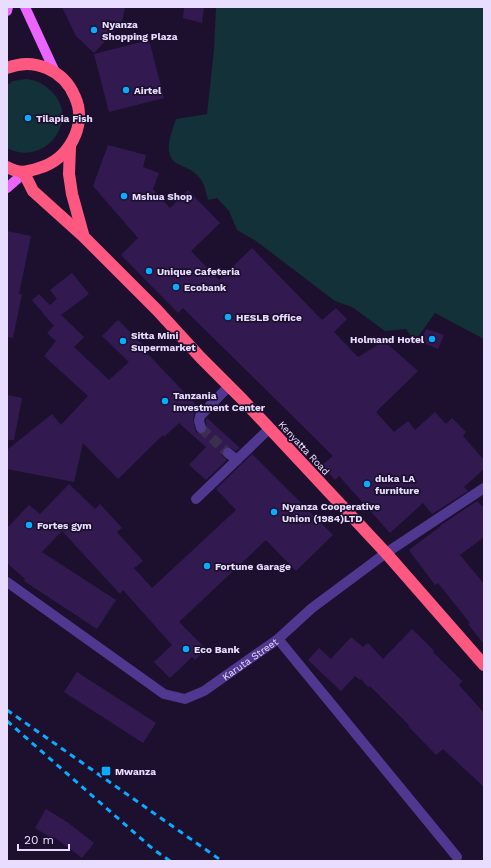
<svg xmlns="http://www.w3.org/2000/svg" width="491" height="868" viewBox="0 0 491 868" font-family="'Work Sans',sans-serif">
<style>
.green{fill:#123139}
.building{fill:#321a51}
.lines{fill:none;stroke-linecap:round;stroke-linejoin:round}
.minor-tunnel{stroke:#3b2f4d;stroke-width:10;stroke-dasharray:10 5;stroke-linecap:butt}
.minor{stroke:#503890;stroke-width:10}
.major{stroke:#ea64ff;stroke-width:10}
.highway{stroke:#ff5880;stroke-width:12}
.rail{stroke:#09acff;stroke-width:3;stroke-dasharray:6 5;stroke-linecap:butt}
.poi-dot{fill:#09acff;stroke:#1c102e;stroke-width:1.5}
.labels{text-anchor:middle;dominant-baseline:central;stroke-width:3.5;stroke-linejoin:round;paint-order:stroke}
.poi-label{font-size:10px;font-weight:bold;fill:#e9ddff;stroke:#1c102e;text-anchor:start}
.street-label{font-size:10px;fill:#e9ddff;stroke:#1c102e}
</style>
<rect width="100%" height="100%" fill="#1c102e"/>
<g class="green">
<path d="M216 7H484V339L435 313 415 341 406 329 385 331 352 307 335 301 256 241 237 230 229 211 217 198 208 200C206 192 204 181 197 175 190 168 183 167 176 163 162 153 172 132 176 119L207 114 214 49Z"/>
<path d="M26 79C36 80 44 84 51 91 82 120 44 168 7 148V85L13 81Z"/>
</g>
<g class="building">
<path d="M62 7H125L122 23 94 53 76 36Z"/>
<path d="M184 7H204L202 23 183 18Z"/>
<path d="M149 40 164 98 109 112 94 54Z"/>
<path d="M108 145 146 155 143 167 159 173 153 189 170 208 188 190 220 223 191 251 219 280 252 248 322 320 336 308 347 319 334 332 358 357 384 341 418 371 376 412 394 432 408 421 415 430 435 412 446 424 452 418 466 432 463 436 484 460V469L464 487 468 491 432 514 423 503 390 533 339 476 335 480 322 465 333 456 183 308 178 313 121 255 138 238 93 186Z"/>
<path d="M7 231 31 236 19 294H22L13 338 7 337Z"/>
<path d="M72 273 89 294 61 315 84 337 74 347 109 380 129 362 102 336 118 320 148 350 146 352 197 406 195 408 197 410 194 414 193 420 196 432 202 434 206 432 207 429 206 421 207 418 240 448 236 451 229 447 223 449 222 455 227 460 206 480 189 465 206 447 179 423 164 437 163 435 118 479 83 443 74 482 7 469V450L52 414 61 425 88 396 44 356 56 341 47 333 54 326 32 300 39 294 50 305 57 299 50 290Z"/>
<path d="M426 329 444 335 438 349 421 342Z"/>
<path d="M7 395 22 398 14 440H7Z"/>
<path d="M252 454 333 535 296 571 266 540 179 622 206 649 195 660 192 657 170 678 154 662 172 645 123 590 120 594 62 531 42 552 116 600 97 629 24 581 25 579 7 563V528L29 505 40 514 69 484 95 509 100 504 122 528 117 532 143 561 134 568 152 588 236 510 216 489Z"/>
<path d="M477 501 484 508V537L460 555 484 584V644L468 624 470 623 438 583 435 585 409 550 441 526V525Z"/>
<path d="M412 629 434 651 433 652 462 681 459 685 484 713V787L443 749 436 755 408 726 409 725 370 686 368 687 361 679 360 680 355 676 341 691 308 660 319 648 331 659 351 637 363 647 368 643 383 659Z"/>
<path d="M77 672 156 723 143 743 64 692Z"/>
<path d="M46 809 67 822 94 843 82 858 54 837 53 839 35 828Z"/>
</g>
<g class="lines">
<path class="minor-tunnel" d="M201 428 228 453"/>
<g class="minor">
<path d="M201 428 199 421 200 416 229 386"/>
<path d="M228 453 237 460"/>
<path d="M196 499 269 429"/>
<path id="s1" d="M7 582 164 694 185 699 204 691 278 639 312 608 386 553 484 488"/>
<path d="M278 639 457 857"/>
</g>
<g class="major">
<path d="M25 7 55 72"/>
<path d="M7 11 8 7"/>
<path d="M7 188 24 173"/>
</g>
<g class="highway">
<path d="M7 68C34 57 64 70 75 97 88 126 68 160 39 168 26 172 20 174 7 167"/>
<path d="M70 147 69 174 72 194 83 234"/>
<path d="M24 173 33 191 83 236 157 310 201 358 242 399 386 553 484 665"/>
</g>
<g class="rail">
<path d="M7 710 222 861"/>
<path d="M7 721 153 849 170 861"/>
</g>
</g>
<g class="poi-dot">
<circle cx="94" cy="30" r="4"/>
<circle cx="126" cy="90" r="4"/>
<circle cx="28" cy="118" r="4"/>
<circle cx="124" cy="196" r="4"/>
<circle cx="149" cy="271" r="4"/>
<circle cx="176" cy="287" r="4"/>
<circle cx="228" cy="317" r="4"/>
<circle cx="432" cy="339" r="4"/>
<circle cx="123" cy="341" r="4"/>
<circle cx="165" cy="401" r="4"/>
<circle cx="367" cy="484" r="4"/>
<circle cx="274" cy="512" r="4"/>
<circle cx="29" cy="525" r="4"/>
<circle cx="207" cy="566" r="4"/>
<circle cx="186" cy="649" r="4"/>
<rect x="101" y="766" width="10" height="10" rx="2"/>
</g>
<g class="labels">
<g class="poi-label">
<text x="102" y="24">Nyanza<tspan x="102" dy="12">Shopping Plaza</tspan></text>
<text x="134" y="90">Airtel</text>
<text x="36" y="118">Tilapia Fish</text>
<text x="132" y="196">Mshua Shop</text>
<text x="157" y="271">Unique Cafeteria</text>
<text x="184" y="287">Ecobank</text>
<text x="236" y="317">HESLB Office</text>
<text x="131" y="335">Sitta Mini<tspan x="131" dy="12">Supermarket</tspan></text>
<text x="424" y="339" text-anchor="end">Holmand Hotel</text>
<text x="173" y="395">Tanzania<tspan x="173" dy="12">Investment Center</tspan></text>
<text x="375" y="478">duka LA<tspan x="375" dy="12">furniture</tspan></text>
<text x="282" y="506">Nyanza Cooperative<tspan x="282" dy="12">Union (1984)LTD</tspan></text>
<text x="37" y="525">Fortes gym</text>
<text x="215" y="566">Fortune Garage</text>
<text x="194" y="649">Eco Bank</text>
<text x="115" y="771">Mwanza</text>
</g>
<g class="street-label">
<text transform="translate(304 448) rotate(47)">Kenyatta Road</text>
<text stroke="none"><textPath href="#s1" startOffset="291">Karuta Street</textPath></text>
</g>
</g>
<rect width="491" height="868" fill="none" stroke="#e9ddff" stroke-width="16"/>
<path d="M18 844v6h51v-6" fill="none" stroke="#e9ddff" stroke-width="2"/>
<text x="24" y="844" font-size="12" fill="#e9ddff" stroke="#1c102e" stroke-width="3" paint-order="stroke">20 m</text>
</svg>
